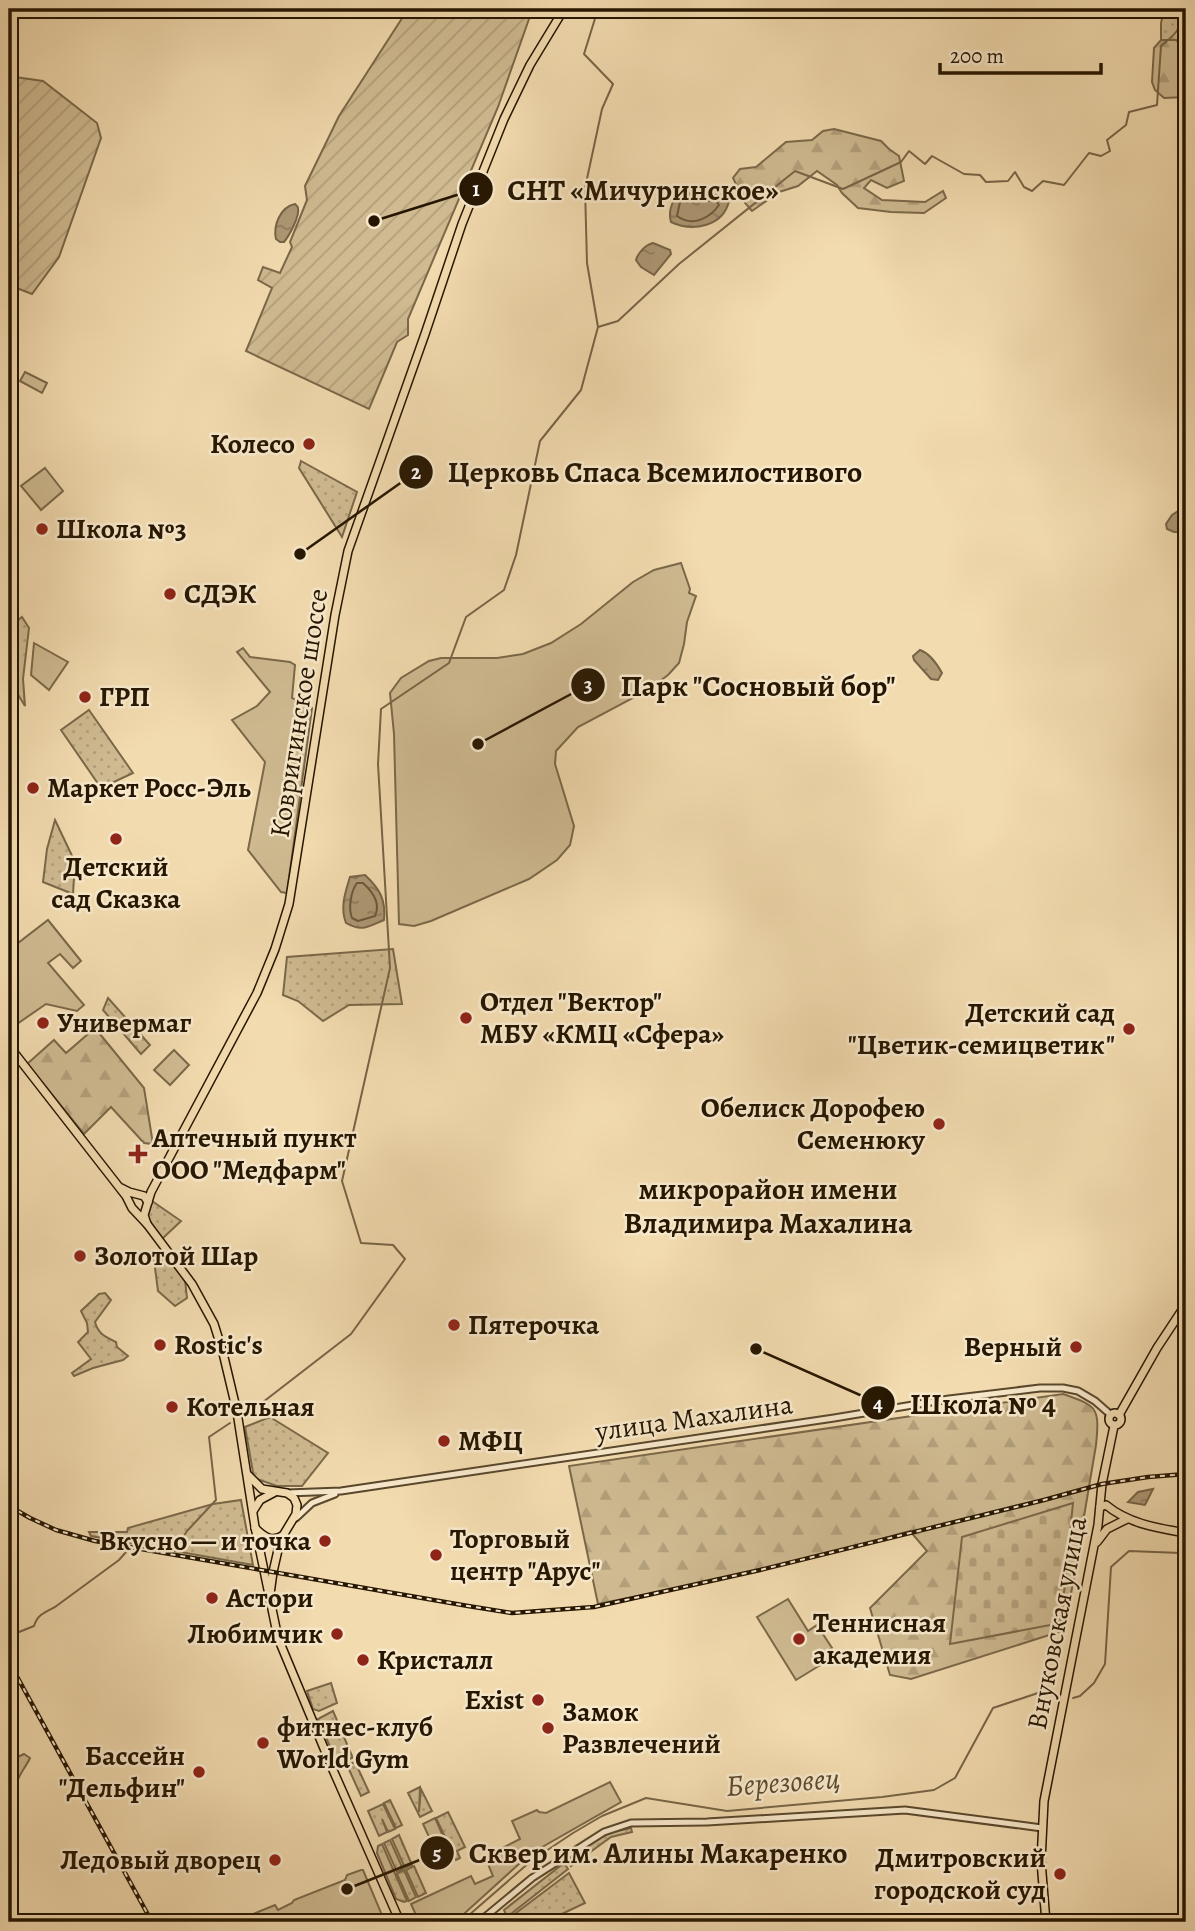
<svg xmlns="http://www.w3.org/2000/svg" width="1195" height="1931" viewBox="0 0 1195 1931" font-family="Alegreya,serif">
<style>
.grass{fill:url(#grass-dots);stroke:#7a6849;stroke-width:2}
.forest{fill:url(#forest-firs);stroke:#7a6849;stroke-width:2}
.cemetery{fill:url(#cemetery-stones);stroke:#7a6849;stroke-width:2}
.park{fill:#cfba91;stroke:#7a6849;stroke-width:2}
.garden{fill:url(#garden-furrows);stroke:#7a6849;stroke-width:2}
.water{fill:url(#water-ripples);stroke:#776446;stroke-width:2}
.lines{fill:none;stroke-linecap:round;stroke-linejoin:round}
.shore{stroke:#6a573a;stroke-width:2}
.stream{stroke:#776446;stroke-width:2}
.minor-casing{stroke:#59472c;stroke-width:9}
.major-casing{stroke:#261601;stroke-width:10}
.minor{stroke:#f7e8cb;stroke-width:5}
.major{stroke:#f2dbaf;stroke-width:7}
.rail-casing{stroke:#261601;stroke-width:4.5}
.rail{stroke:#f7e8cb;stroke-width:2;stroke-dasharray:5;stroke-linecap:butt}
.poi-dot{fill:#8f2418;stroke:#f7e8cb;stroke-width:2.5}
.labels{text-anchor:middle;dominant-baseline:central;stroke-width:5;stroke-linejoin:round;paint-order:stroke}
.poi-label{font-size:28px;font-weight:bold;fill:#261601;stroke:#f7e8cb;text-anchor:start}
.street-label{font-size:28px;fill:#261601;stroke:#f7e8cb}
.neighbourhood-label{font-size:30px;font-weight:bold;fill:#261601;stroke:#f7e8cb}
.water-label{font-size:30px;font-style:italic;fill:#5c4a2f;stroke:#f7e8cb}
.leader{fill:none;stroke:#261601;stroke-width:2.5}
.callout-dot{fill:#261601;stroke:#f7e8cb;stroke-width:2.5}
.mark-label{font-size:21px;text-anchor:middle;font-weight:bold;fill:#fff}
.callout-label{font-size:30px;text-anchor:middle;font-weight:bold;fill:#261601;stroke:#f7e8cb;stroke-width:5;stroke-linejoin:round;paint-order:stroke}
</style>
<defs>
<pattern id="grass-dots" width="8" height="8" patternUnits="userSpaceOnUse" patternTransform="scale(1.75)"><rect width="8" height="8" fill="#cfba91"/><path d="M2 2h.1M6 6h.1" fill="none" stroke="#b29f7b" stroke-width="1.8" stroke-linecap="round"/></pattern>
<pattern id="forest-firs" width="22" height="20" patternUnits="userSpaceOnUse" patternTransform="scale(1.75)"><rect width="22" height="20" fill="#cfba91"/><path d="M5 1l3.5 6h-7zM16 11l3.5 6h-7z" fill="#b29f7b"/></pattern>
<pattern id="cemetery-stones" width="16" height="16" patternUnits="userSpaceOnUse" patternTransform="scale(1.75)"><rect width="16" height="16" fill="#cfba91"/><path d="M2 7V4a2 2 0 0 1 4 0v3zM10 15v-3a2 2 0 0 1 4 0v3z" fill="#b29f7b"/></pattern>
<pattern id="garden-furrows" width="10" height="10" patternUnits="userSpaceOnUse" patternTransform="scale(1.75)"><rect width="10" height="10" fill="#cfba91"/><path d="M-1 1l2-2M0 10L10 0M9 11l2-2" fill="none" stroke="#b29f7b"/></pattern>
<pattern id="water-ripples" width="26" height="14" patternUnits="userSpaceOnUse" patternTransform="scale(1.75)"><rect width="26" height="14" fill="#ad9874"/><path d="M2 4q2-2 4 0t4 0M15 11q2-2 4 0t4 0" fill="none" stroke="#8d7b5d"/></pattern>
</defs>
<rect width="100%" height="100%" fill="#f2dbaf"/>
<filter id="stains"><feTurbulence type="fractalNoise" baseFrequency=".00286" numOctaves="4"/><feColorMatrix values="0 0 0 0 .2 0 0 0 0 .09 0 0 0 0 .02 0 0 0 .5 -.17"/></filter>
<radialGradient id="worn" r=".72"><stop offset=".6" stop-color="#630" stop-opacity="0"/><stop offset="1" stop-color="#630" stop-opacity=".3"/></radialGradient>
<g class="grass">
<path d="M1173 9H1186V43L1182 46 1176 40H1161V23L1163 14Z"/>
<path d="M301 461 357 492 342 537 299 468Z"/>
<path d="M22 617 29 628 23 679 25 706 9 680V627Z"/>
<path d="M89 710 133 773 101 788 61 730Z"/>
<path d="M55 820 75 862 73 894 43 882 47 849Z"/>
<path d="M393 949 402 1004 349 1005 323 1021 298 1001 283 995 287 957Z"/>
<path d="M108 998 150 1045 141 1054 103 1010Z"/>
<path d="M152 1201 181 1221 162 1239 147 1218Z"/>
<path d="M161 1250 185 1280 187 1298 175 1306 158 1291 154 1260Z"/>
<path d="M105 1293 111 1300 95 1322C98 1334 106 1337 116 1342L117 1347 128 1356 123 1360 93 1368 74 1376 72 1373 91 1359 78 1342 88 1332 87 1323 81 1311 99 1294Z"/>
<path d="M270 1417 328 1453 302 1486H277L254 1478 245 1427Z"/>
<path d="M241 1500 253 1565 91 1536 89 1532H127L128 1528 213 1504Z"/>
<path d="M331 1683 337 1703 319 1711 313 1709 307 1691Z"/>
<path d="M333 1711 352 1756V1758L337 1763 318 1719Z"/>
<path d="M355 1762 369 1792 361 1796 347 1765Z"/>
<path d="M420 1787 419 1812 421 1789 432 1811 420 1817 408 1793Z"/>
<path d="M390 1800 402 1825 396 1828 384 1803Z"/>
<path d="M383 1804 395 1829 388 1832 382 1819 387 1832 379 1836 368 1811Z"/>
<path d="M448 1812 465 1847 457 1851 460 1858 456 1860 436 1818Z"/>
<path d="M631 1828 632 1832 611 1837 571 1866 569 1859 607 1833Z"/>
<path d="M399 1835 412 1865 405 1868 392 1839Z"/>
<path d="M390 1840 403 1869 397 1872 384 1843Z"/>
<path d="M382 1844 407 1901 404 1902 396 1899 377 1853 378 1846Z"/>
<path d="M564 1863 568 1869 507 1917 504 1910Z"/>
<path d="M414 1866 426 1893 418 1897 406 1870Z"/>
<path d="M404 1870 416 1897 409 1901 397 1874Z"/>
<path d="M569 1873 585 1903 545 1922H510L508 1919Z"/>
</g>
<g class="forest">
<path d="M1161 40H1176L1182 46V70L1186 79V97L1164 98 1155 90 1152 82 1154 48Z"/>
<path d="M834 129 881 141 889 149 899 156 904 181 887 188 871 180 864 188 882 200 925 202 943 191 946 198 924 213 891 212 858 208 842 193 837 185 817 171 798 186 779 192 752 211 745 203 733 178 740 169 756 167 786 142 812 140 823 131Z"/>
<path d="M95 1028 144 1088 153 1144 144 1143 111 1107 84 1134 27 1064 54 1040 66 1053Z"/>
<path d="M1063 1394C1097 1406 1100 1407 1096 1445L1065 1630 911 1679 890 1675 870 1608 927 1551 910 1531 828 1554 727 1578 598 1604 569 1466Z"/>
<path d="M24 1754 30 1758C26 1767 18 1775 16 1785 14 1793 14 1800 9 1807V1761Z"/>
</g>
<path class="cemetery" d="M1073 1503 1061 1623 950 1644 962 1537Z"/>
<g class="park">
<path d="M25 372 47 383 42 393 20 381Z"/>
<path d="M45 468 63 491 41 510 21 486Z"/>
<path d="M681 563 690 589 689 593 696 596 687 622 684 644 679 663 668 675 648 690 578 727 556 751 555 764 574 826 570 845 557 860 529 879 431 921 414 926 399 924 394 734 390 693 401 678 429 661 441 658H497L523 654 551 643 581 624 633 582 654 570Z"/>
<path d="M34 643 68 662 49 690 31 675Z"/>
<path d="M243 648 250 657 290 662 295 665 292 698 312 708 287 893 281 892 248 850 265 762 232 720 257 706 270 692 237 652Z"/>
<path d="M48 920 81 961 73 968 60 954 48 963 84 1005 77 1011 46 1004 17 1024 9 1025V950Z"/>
<path d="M174 1050 189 1065 170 1085 154 1070Z"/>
<path d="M788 1599 808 1631 817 1625 832 1648 823 1653 827 1661 796 1680 757 1617Z"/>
<path d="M610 1782 621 1802 530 1854 455 1922H419L411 1904 471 1876 475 1884 493 1876 485 1857 520 1839 512 1821 537 1810 539 1812 546 1813Z"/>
<path d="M435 1818 443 1836 441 1849 431 1841 423 1824Z"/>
<path d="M361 1870H363L382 1915 375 1917 376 1922H246V1917L275 1905 278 1910 292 1903 294 1900 345 1880 347 1875Z"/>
</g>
<g class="garden">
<path d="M408 9H521L529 19 498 107 408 319V335L397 342 369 409 246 351 272 288 258 280 263 267 280 273 292 247 290 242 307 200 305 186 339 116Z"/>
<path d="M15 77 43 81 97 123 101 138 59 257 32 294 9 285V107Z"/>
</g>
<g class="water">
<path d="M682 193 723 195 729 201C723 227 692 232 671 222 668 212 672 197 682 193Z"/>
<path d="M295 204C296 205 298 207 298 208 300 216 289 236 284 242H280L276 239C273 226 280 207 295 204Z"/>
<path d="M653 243 670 250 671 254 654 275 641 267 636 260C638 253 645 245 653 243Z"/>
<path d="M1186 506V532H1174L1167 529 1166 524 1172 515Z"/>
<path d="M920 650C929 653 937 664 942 673L938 680 931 679 914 660 913 656Z"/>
<path d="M365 875C380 889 386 900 384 920 368 927 362 932 346 923 340 908 345 893 350 877Z"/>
<path d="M1153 1489 1145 1505 1128 1502 1138 1492Z"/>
</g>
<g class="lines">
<g class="shore">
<path d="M683 200 716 201 719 205C709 219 692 227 677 216L680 202Z"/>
<path d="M357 883H363C373 892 381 903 375 916L358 921 352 918C348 908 351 891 357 883Z"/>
</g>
<g class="stream">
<path d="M598 9 584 54 613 84 602 109 585 188 587 263 598 327"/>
<path d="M245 1416 351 1334 405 1259 393 1245 361 1243 342 1181 390 968 378 764 381 709 449 663 466 617 504 590 516 555 540 441 581 390 598 327 618 321 679 264 795 171 843 189 901 162 909 151 925 164 932 156 964 174 980 175 986 182 1008 181 1015 172 1024 187 1032 191 1043 181 1064 185 1089 153 1101 156 1110 151 1107 140 1126 125 1129 112 1157 105 1161 46C1174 35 1185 28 1179 9"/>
<path d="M126 1541H148L178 1545 187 1531 216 1500 209 1437 230 1423"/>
<path d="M9 1636 34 1626C37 1615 45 1612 55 1607L119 1560 126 1552"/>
<path d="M1073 1698 1080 1696 1094 1683 1105 1664 1111 1567 1129 1551 1181 1553 1186 1555"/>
<path d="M461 1922 531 1861 573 1833 602 1816 646 1798 727 1811 882 1797 934 1790 955 1778 993 1708 1038 1693 1059 1696"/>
</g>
<defs>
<g id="minor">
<path d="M287 1493 341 1491 834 1418 949 1399 1040 1388H1063L1078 1391 1095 1401 1111 1415"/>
<path d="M296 1518 312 1503 335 1494"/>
<path d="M479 1922 532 1878 604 1832 631 1823 707 1822 905 1810 1042 1828"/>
</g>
<g id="major">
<path d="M9 1046 126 1196 132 1208 147 1224 192 1284 214 1324 223 1353 237 1412 255 1527 278 1638 333 1770 400 1922"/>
<path d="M121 1188 129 1192 144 1196 148 1202"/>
<path d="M147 1224 144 1215 151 1192 257 993 275 949 289 904 335 615 348 551 425 334 462 224 504 119 530 65 564 9"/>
<circle cx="1115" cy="1419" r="6"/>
<path d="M1119 1415 1157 1348 1186 1304"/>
<path d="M248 1475 262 1489 287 1493 294 1498 297 1505 296 1514 284 1534 278 1550 273 1572 270 1594"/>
<path d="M1100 1507 1106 1505C1129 1524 1158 1528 1186 1533"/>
<path d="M253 1511 260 1500 275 1492"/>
<path d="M255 1528C264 1537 272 1543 284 1535"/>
<path d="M1097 1542 1107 1529 1127 1519"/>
<path d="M1046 1922 1041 1861 1044 1801 1098 1525 1102 1484 1114 1426"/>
</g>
</defs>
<use href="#minor" class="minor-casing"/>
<use href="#major" class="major-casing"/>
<use href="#minor" class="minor"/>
<use href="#major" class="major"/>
<defs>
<g id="rail">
<path d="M9 1506 30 1518 56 1530 95 1541 468 1606 512 1613 594 1607 760 1570 1044 1500 1102 1484 1148 1477 1186 1474"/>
<path d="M9 1662 152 1922"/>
</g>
</defs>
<use href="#rail" class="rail-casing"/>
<use href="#rail" class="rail"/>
</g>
<g class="poi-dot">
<circle cx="309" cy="444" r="7"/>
<circle cx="42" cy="529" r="7"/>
<circle cx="170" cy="594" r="7"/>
<circle cx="85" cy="697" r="7"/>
<circle cx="33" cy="788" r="7"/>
<circle cx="116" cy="839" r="7"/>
<circle cx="466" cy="1018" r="7"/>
<circle cx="43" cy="1023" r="7"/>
<circle cx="1129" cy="1029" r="7"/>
<circle cx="939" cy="1124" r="7"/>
<path d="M134.5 1143.5h7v7h7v7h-7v7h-7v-7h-7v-7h7z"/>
<circle cx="80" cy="1256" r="7"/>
<circle cx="454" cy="1325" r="7"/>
<circle cx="160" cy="1345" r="7"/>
<circle cx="1076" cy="1347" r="7"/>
<circle cx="172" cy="1407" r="7"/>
<circle cx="444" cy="1441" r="7"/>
<circle cx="325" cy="1541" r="7"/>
<circle cx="436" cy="1555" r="7"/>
<circle cx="212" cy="1598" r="7"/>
<circle cx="337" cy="1634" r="7"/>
<circle cx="799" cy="1639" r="7"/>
<circle cx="363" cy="1660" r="7"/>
<circle cx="538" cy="1700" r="7"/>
<circle cx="548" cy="1728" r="7"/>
<circle cx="263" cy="1743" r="7"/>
<circle cx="199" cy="1772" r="7"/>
<circle cx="275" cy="1860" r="7"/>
<circle cx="1060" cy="1874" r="7"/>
</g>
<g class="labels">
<g class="poi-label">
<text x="295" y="444" text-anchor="end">Колесо</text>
<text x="56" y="529">Школа №3</text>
<text x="184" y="594">СДЭК</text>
<text x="99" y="697">ГРП</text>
<text x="47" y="788">Маркет Росс-Эль</text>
<text x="116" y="867" text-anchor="middle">Детский<tspan x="116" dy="32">сад Сказка</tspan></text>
<text x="480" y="1002">Отдел "Вектор"<tspan x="480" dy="32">МБУ «КМЦ «Сфера»</tspan></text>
<text x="1115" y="1013" text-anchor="end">Детский сад<tspan x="1115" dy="32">"Цветик-семицветик"</tspan></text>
<text x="57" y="1023">Универмаг</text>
<text x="925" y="1108" text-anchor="end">Обелиск Дорофею<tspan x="925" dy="32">Семенюку</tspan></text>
<text x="152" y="1138">Аптечный пункт<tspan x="152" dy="32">ООО "Медфарм"</tspan></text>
<text x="94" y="1256">Золотой Шар</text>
<text x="468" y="1325">Пятерочка</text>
<text x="174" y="1345">Rostic's</text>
<text x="1062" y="1347" text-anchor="end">Верный</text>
<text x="186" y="1407">Котельная</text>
<text x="458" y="1441">МФЦ</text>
<text x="450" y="1539">Торговый<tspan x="450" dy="32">центр "Арус"</tspan></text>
<text x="311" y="1541" text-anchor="end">Вкусно — и точка</text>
<text x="226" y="1598">Астори</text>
<text x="813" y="1623">Теннисная<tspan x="813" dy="32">академия</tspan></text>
<text x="323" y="1634" text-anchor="end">Любимчик</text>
<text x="377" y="1660">Кристалл</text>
<text x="524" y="1700" text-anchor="end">Exist</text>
<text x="562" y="1712">Замок<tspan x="562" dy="32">Развлечений</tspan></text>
<text x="277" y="1727">фитнес-клуб<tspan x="277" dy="32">World Gym</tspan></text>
<text x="185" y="1756" text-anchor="end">Бассейн<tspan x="185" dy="32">"Дельфин"</tspan></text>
<text x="1046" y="1858" text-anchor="end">Дмитровский<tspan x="1046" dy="32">городской суд</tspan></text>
<text x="261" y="1860" text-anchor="end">Ледовый дворец</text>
</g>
<g class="street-label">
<text transform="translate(299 713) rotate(-81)">Ковригинское шоссе</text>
<text transform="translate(694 1418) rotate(-8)">улица Махалина</text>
<text transform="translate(1057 1623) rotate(-79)">Внуковская улица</text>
</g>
<g class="neighbourhood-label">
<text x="768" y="1189">микрорайон имени<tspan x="768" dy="34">Владимира Махалина</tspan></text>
</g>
<g class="water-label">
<text transform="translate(783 1782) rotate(-4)">Березовец</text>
</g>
</g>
<path class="leader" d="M374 221L476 189M300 554L416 472M478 744L588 685M756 1349L878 1403M347 1889L437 1853"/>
<g class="callout-dot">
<circle cx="374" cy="221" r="7"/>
<circle cx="300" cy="554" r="7"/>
<circle cx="478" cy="744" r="7"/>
<circle cx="756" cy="1349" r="7"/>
<circle cx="347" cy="1889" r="7"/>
<circle cx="476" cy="189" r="18"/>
<circle cx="416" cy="472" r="18"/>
<circle cx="588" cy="685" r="18"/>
<circle cx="878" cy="1403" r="18"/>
<circle cx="437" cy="1853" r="18"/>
</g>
<g class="mark-label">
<text x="476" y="196">1</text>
<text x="416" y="479">2</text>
<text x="588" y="692">3</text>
<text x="878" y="1411">4</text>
<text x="437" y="1860">5</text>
</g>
<g class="callout-label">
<text x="643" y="200">СНТ «Мичуринское»</text>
<text x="655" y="482">Церковь Спаса Всемилостивого</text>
<text x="758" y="696">Парк "Сосновый бор"</text>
<text x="983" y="1414">Школа № 4</text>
<text x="658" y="1863">Сквер им. Алины Макаренко</text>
</g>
<rect width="1195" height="1931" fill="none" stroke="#f2dbaf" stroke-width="35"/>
<rect x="10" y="10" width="1174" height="1910" fill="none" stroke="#261601" stroke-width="3.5"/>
<rect x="18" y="18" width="1160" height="1896" fill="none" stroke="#261601" stroke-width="2"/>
<path d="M940 63v10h161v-10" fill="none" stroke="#261601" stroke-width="3.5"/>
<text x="950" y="63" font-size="21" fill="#261601" stroke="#f7e8cb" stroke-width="5" paint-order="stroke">200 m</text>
<rect width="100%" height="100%" filter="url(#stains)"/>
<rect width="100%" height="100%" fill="url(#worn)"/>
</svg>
